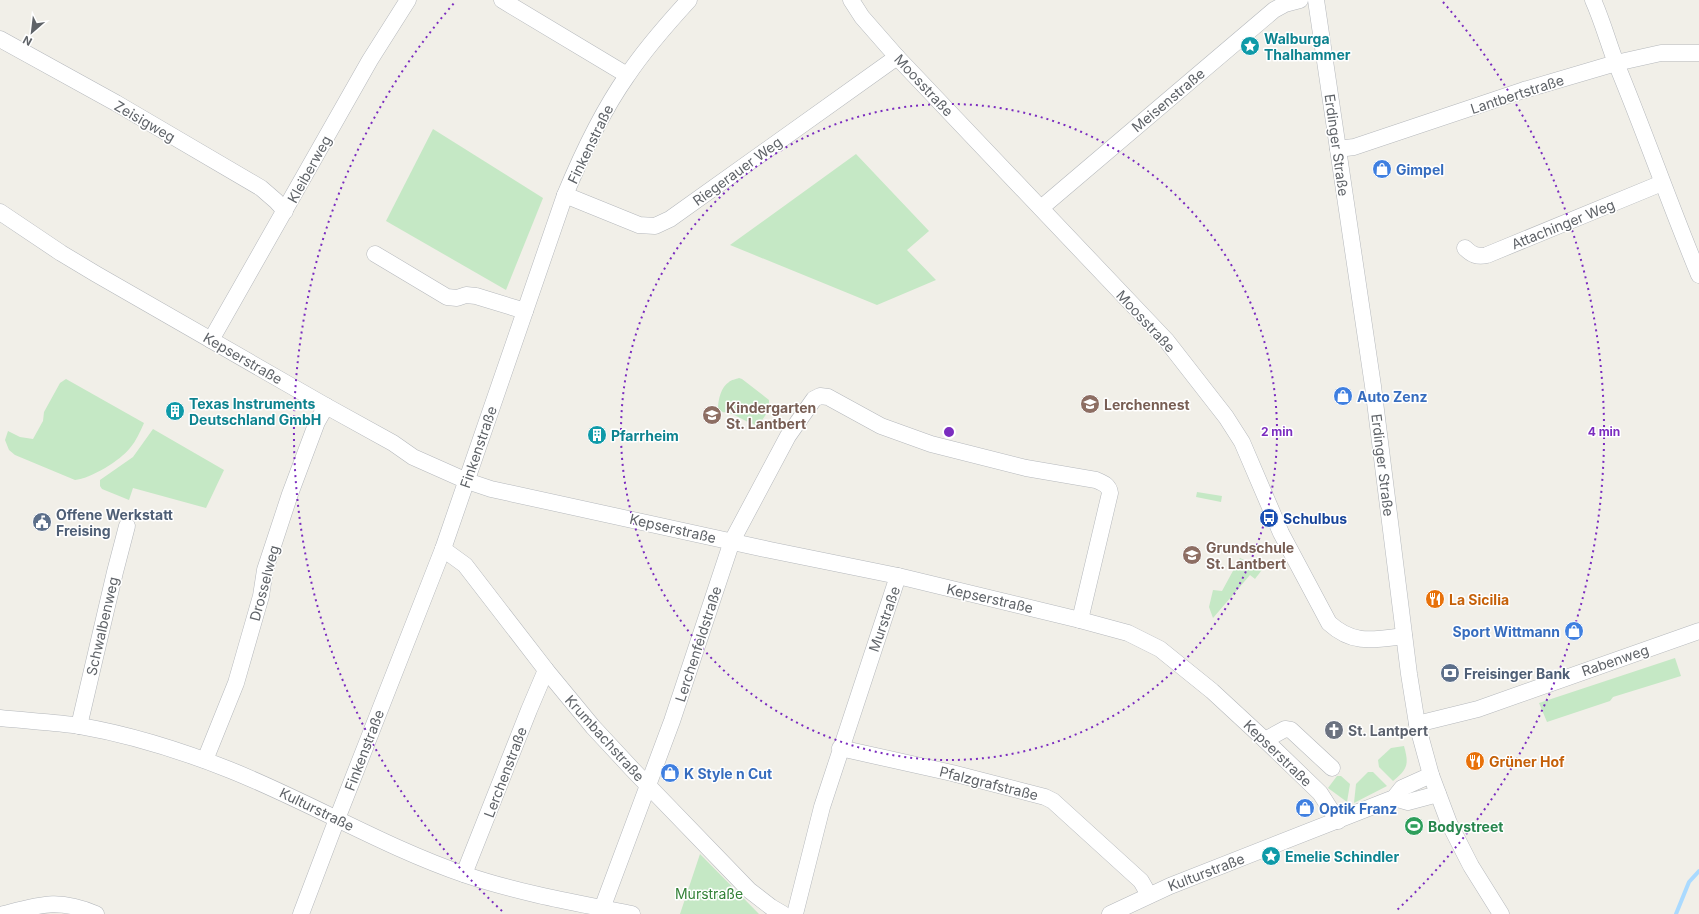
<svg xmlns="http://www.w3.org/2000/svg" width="1699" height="914" viewBox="0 0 1699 914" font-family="Inter,sans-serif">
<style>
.green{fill:#c5e8c5}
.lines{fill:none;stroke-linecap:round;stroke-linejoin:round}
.stream{stroke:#aadaff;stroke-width:4}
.minor-casing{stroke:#b5b8bc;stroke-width:17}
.minor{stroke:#fff;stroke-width:16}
.ring{fill:none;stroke:#7b2cbf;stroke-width:2;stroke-dasharray:2 4}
.labels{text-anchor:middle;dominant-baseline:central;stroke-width:3;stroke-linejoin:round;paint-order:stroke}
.culture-label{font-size:14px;font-weight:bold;fill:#0d838f;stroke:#fff;text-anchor:start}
.street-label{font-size:14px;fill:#5f6368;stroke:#fff}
.shop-label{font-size:14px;font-weight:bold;fill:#366cbe;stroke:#fff;text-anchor:start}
.education-label{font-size:14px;font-weight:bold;fill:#785e54;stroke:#fff;text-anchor:start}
.service-label{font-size:14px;font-weight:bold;fill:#4e5e75;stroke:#fff;text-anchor:start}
.transit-label{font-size:14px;font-weight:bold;fill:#164399;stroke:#fff;text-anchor:start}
.food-label{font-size:14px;font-weight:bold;fill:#c56008;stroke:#fff;text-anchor:start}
.worship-label{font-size:14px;font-weight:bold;fill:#5b616d;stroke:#fff;text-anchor:start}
.leisure-label{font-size:14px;font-weight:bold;fill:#27864d;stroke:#fff;text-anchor:start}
.park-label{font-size:14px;fill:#348238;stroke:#fff}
.centre{fill:#7b2cbf;stroke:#fff;stroke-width:2}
.ring-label{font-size:12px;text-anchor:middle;font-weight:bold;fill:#7b2cbf;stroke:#fff;stroke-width:3;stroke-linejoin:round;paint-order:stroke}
</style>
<rect width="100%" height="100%" fill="#f1efe8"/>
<g class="green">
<path d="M433 129 543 198 506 290 386 221Z"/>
<path d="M856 154 929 231 907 250 936 280 877 305 730 245Z"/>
<path d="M739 378 742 379 769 400V410L758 426C749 423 741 418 732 414 726 412 724 414 718 409 718 400 721 387 729 382 731 380 736 379 739 378Z"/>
<path d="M66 379 144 423C140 432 136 441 130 448 121 460 90 479 75 480L15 455 9 450 5 440 8 431 20 437 33 439 43 421 44 412 60 383Z"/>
<path d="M153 429 224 470 206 508 133 488 129 500 102 489 100 486V480L133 457Z"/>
<path d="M1197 492 1222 496 1221 502 1196 497Z"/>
<path d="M1240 558 1248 562 1256 558H1261C1267 566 1260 572 1255 579L1250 575 1213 618 1209 607 1213 590 1222 591Z"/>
<path d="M1675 658 1681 676 1613 697 1610 701 1547 722 1539 703Z"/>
<path d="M1404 746C1409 764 1408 769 1393 781L1379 767 1378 760 1391 748Z"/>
<path d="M1368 772H1373L1387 786 1354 803 1356 784Z"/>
<path d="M1337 776H1341L1350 784 1347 802 1328 788Z"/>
<path d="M700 854 759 914H680Z"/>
</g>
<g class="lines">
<path class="stream" d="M1676 914 1689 882 1699 871"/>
<defs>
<g id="minor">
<path d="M502 0 627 75"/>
<path d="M851 0 862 17 897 57 1166 340 1226 417 1242 442 1281 533 1329 623C1353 645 1373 640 1404 636"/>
<path d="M1316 0 1373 386 1409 674 1417 724 1431 775 1449 823 1471 866 1501 914"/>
<path d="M1593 0C1602 20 1608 42 1616 63 1645 133 1670 205 1699 275"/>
<path d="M0 39 116 103 261 188 276 201 285 211"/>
<path d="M1338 149 1354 147 1524 90 1616 63 1661 53H1699"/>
<path d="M565 195 639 225 655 226 670 219 897 57"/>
<path d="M1041 208 1274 10 1285 4 1300 0"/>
<path d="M0 212 61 253 96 274 326 406 393 443 413 457 467 481 491 489 770 550 898 576 1080 620 1128 633 1160 649 1212 691 1265 740 1320 793 1338 821"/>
<path d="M1465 248C1472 255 1477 257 1487 255L1662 183"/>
<path d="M375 254 447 297 457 298 466 295 476 296 525 311"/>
<path d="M211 340 370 60 408 0"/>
<path d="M443 549 465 565 546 670 593 727 633 770 749 890 771 907 783 914"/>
<path d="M0 718C26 721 54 722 80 726 132 735 182 751 230 770 310 802 384 847 466 875 519 893 576 903 632 914"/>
<path d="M1417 724 1478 709 1699 631"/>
<path d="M79 726 115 572 127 526"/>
<path d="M1265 740 1285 729 1291 730 1332 768"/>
<path d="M840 748 952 773 1045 797 1053 801 1141 881 1149 895"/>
<path d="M205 760 236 683 261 596 265 570 290 494 317 422 326 406"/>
<path d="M1394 798 1408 802 1438 794"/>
<path d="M464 874 529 710 546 670"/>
<path d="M4 914C42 904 59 898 96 914"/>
<path d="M301 914 337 819 443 549 565 195C582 154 601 113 627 76 645 49 667 24 689 0"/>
<path d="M600 914 672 721 732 541 788 436 814 399 820 396 828 397 881 426 931 444 1026 468 1096 480C1103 483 1109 485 1110 493L1080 620"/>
<path d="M795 914 822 807 898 576"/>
<path d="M1110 914 1170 886 1394 798 1402 788 1431 775"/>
</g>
</defs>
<use href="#minor" class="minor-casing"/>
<use href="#minor" class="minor"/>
</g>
<g class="ring">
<circle cx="949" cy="432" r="328"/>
<path d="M502 911A655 655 0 0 1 455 2M1443 2A655 655 0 0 1 1396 911"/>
</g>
<defs>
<symbol id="sight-disc" viewBox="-11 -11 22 22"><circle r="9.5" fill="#0f9aa8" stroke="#fff"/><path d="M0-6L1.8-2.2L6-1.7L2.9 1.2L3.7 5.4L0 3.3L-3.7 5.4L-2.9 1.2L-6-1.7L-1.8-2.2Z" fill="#fff"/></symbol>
<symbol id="shop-disc" viewBox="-11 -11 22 22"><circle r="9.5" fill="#3f7fe0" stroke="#fff"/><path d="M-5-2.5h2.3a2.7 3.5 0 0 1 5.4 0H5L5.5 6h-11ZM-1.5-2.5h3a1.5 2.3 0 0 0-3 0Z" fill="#fff"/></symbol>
<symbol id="school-disc" viewBox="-11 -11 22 22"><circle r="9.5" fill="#8d6e63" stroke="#fff"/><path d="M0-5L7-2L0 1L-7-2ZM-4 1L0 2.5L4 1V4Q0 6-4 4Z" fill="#fff"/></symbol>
<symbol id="building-disc" viewBox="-11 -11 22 22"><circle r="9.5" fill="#0f9aa8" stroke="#fff"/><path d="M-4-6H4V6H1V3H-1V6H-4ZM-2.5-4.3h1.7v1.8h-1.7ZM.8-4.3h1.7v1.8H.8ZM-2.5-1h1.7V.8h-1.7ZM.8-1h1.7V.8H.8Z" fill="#fff"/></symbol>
<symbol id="bus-disc" viewBox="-11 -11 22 22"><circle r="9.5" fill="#1a4fb4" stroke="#fff"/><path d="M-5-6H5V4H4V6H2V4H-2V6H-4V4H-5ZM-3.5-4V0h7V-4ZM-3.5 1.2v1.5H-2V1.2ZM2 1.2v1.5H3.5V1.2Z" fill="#fff"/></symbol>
<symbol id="civic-disc" viewBox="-11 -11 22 22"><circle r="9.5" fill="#5c6f8a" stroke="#fff"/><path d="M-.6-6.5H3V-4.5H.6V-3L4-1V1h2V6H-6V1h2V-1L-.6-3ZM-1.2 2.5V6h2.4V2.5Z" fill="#fff"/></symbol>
<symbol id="restaurant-disc" viewBox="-11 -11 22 22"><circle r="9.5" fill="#e8710a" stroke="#fff"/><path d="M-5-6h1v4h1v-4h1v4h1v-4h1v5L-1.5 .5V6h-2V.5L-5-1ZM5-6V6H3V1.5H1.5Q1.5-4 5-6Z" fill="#fff"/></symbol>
<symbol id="bank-disc" viewBox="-11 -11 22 22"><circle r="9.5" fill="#5c6f8a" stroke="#fff"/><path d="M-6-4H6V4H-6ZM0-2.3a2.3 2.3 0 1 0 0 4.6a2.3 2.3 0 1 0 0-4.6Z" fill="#fff"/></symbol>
<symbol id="church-disc" viewBox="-11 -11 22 22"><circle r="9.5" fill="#6b7280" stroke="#fff"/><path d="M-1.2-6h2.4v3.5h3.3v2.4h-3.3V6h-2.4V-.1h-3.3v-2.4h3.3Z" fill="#fff"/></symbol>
<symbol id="stadium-disc" viewBox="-11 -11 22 22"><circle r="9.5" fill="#2e9e5b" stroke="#fff"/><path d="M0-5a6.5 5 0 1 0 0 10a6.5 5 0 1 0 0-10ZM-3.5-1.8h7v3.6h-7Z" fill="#fff"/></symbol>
</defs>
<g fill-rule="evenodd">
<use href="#sight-disc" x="1239" y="35" width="22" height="22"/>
<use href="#shop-disc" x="1371" y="158" width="22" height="22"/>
<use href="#shop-disc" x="1332" y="385" width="22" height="22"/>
<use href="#school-disc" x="1079" y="393" width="22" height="22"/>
<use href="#building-disc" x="164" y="400" width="22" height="22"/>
<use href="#school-disc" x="701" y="404" width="22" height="22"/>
<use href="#building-disc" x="586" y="424" width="22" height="22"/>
<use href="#bus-disc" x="1258" y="507" width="22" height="22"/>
<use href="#civic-disc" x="31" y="511" width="22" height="22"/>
<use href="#school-disc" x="1181" y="544" width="22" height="22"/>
<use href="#restaurant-disc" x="1424" y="588" width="22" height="22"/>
<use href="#shop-disc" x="1563" y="620" width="22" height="22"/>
<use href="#bank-disc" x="1439" y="662" width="22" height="22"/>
<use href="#church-disc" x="1323" y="719" width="22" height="22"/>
<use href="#restaurant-disc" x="1464" y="750" width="22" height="22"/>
<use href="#shop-disc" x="659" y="762" width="22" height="22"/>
<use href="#shop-disc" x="1294" y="797" width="22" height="22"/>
<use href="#stadium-disc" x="1403" y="815" width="22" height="22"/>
<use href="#sight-disc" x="1260" y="845" width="22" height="22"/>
</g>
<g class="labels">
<g class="culture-label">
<text x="1264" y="38">Walburga<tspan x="1264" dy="16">Thalhammer</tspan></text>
<text x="189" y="403">Texas Instruments<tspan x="189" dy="16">Deutschland GmbH</tspan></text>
<text x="611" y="435">Pfarrheim</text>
<text x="1285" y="856">Emelie Schindler</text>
</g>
<g class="street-label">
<text transform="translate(924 85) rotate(47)">Moosstraße</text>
<text transform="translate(1517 94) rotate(-18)">Lantbertstraße</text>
<text transform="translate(1168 100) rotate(-40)">Meisenstraße</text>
<text transform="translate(145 121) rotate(30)">Zeisigweg</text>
<text transform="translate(590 144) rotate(-64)">Finkenstraße</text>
<text transform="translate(1337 145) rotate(82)">Erdinger Straße</text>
<text transform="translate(309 169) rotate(-61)">Kleiberweg</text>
<text transform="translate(737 171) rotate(-36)">Riegerauer Weg</text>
<text transform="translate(1563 224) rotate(-22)">Attachinger Weg</text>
<text transform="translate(1146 321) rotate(47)">Moosstraße</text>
<text transform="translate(243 358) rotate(30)">Kepserstraße</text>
<text transform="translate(478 447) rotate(-71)">Finkenstraße</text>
<text transform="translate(1383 465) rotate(83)">Erdinger Straße</text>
<text transform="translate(673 528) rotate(13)">Kepserstraße</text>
<text transform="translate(264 583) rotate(-75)">Drosselweg</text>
<text transform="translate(990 598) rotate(13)">Kepserstraße</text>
<text transform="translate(884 619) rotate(-71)">Murstraße</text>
<text transform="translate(102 626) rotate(-77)">Schwalbenweg</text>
<text transform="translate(698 644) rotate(-72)">Lerchenfeldstraße</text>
<text transform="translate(1615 660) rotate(-19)">Rabenweg</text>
<text transform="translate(605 738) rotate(48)">Krumbachstraße</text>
<text transform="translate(364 750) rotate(-69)">Finkenstraße</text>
<text transform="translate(1278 753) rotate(44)">Kepserstraße</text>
<text transform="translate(505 772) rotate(-69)">Lerchenstraße</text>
<text transform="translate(989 783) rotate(14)">Pfalzgrafstraße</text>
<text transform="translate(317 809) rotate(26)">Kulturstraße</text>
<text transform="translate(1206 872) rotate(-21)">Kulturstraße</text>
</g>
<g class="shop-label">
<text x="1396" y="169">Gimpel</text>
<text x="1357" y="396">Auto Zenz</text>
<text x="1560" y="631" text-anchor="end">Sport Wittmann</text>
<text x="684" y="773">K Style n Cut</text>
<text x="1319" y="808">Optik Franz</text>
</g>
<g class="education-label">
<text x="1104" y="404">Lerchennest</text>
<text x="726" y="407">Kindergarten<tspan x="726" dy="16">St. Lantbert</tspan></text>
<text x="1206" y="547">Grundschule<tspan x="1206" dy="16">St. Lantbert</tspan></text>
</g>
<g class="service-label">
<text x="56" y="514">Offene Werkstatt<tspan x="56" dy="16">Freising</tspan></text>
<text x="1464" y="673">Freisinger Bank</text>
</g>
<g class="transit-label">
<text x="1283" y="518">Schulbus</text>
</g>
<g class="food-label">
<text x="1449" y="599">La Sicilia</text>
<text x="1489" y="761">Grüner Hof</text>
</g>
<g class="worship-label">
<text x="1348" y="730">St. Lantpert</text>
</g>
<g class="leisure-label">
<text x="1428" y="826">Bodystreet</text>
</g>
<g class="park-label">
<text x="709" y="893">Murstraße</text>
</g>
</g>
<circle cx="949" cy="432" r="6" class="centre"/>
<g class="ring-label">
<text x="1277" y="436">2 min</text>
<text x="1604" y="436">4 min</text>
</g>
<g transform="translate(32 32) rotate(208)" stroke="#ffffff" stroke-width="3" paint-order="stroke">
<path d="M0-3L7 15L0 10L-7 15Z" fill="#5f6368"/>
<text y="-6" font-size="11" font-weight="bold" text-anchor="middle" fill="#5f6368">N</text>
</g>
</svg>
